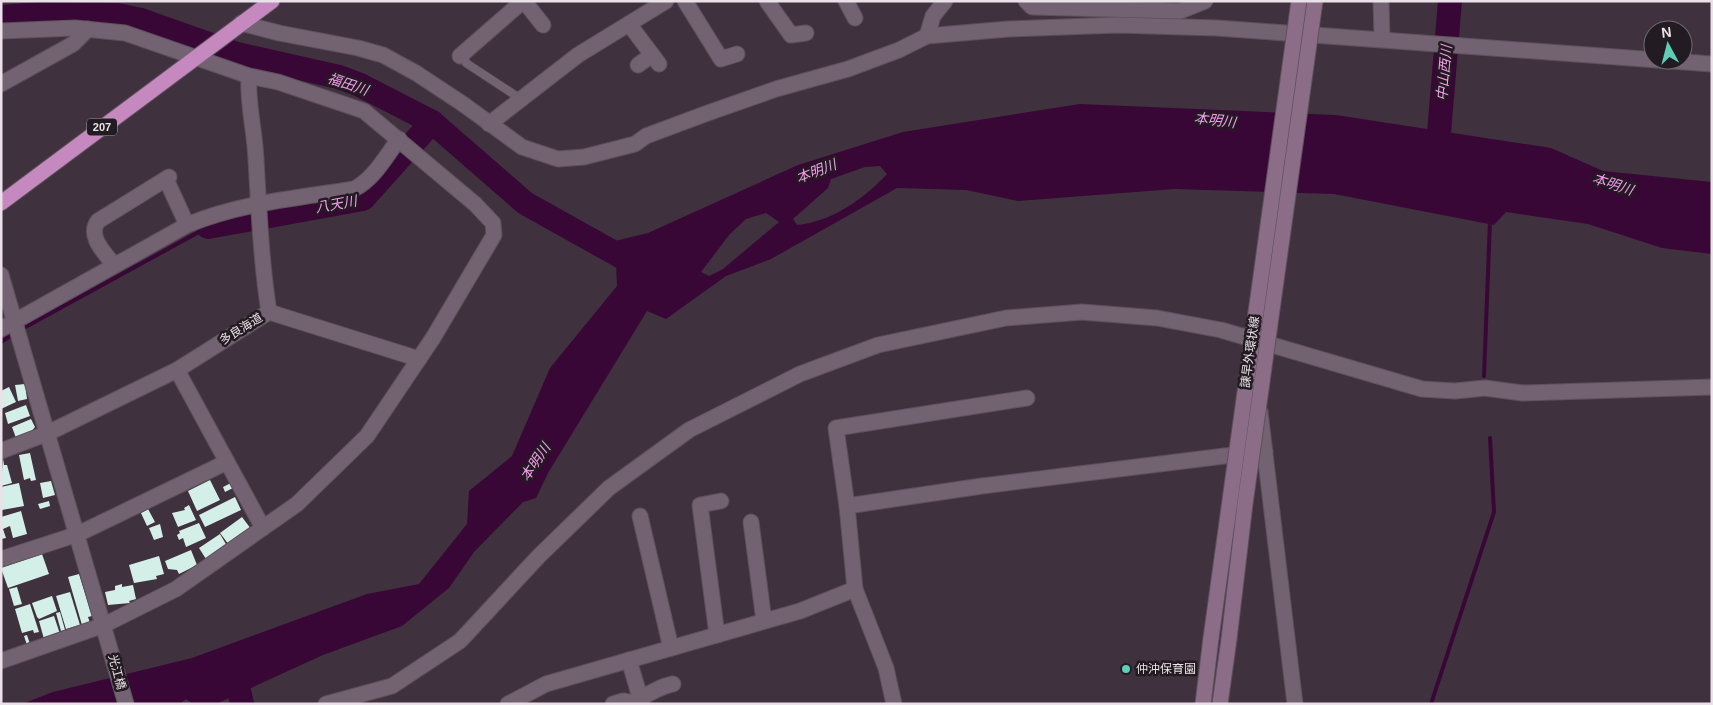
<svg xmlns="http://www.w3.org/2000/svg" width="1713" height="705" viewBox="0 0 1713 705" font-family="Arial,'Noto Sans JP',sans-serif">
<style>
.water{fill:#380736;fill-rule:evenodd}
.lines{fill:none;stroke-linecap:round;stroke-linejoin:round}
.stream{stroke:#380736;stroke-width:4}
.river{stroke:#380736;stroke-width:24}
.building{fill:#d3efe8}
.lane-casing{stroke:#5d505c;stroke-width:9}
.street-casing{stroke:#5d505c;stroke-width:17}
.secondary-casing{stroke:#5d505c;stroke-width:17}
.highway-casing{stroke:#5d505c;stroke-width:17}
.lane{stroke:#736271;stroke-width:8}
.street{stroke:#736271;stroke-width:15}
.secondary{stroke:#8c6d88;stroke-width:15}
.highway{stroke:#c588bf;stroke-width:15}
.secondary-bridge-casing{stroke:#5d505c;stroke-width:17;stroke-linecap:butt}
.secondary-bridge{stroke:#8c6d88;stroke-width:15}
.poi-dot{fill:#5eceb8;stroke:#221b21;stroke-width:2}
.labels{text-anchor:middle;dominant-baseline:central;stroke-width:5;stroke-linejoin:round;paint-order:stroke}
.shield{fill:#221b21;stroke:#afa6ad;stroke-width:1}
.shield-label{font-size:11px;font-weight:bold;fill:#ebe1e9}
.street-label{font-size:12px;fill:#ebe1e9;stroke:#221b21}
.poi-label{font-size:12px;fill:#ebe1e9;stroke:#221b21;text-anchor:start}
.water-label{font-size:14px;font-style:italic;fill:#f89cf0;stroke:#221b21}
</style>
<rect width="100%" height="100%" fill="#40313e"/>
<path class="water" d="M1080 104 1336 115 1551 148 1603 171 1712 182V254L1662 248 1588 224 1506 212 1494 225 1334 194 1175 189 1018 201 966 190 897 188 771 259 726 276 666 319 647 311 548 473 536 498 523 502 474 552 449 588 402 626 323 655 216 704H193L186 699 180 704H22L53 692 192 658 367 594 419 584 467 524 469 491 512 456 550 368 617 286 615 241 648 233 798 165 903 132ZM880 166 887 174C864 199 831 222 797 225L793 219 828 188 831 179 865 167ZM766 213 779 222 723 269 709 276 701 272 729 235 746 219Z"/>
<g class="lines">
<g class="stream">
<path d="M20 330 208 227"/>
<path d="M1 342 14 334"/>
<path d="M1484 376 1490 221"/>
<path d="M1431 704 1494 512 1490 438"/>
</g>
<g class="river">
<path d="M1 17 40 14 117 15 141 20 237 54 339 77 360 85 432 122 525 203 645 270"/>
<path d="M1438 145 1450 1"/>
<path d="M208 227 363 199 432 122"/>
<path d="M235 672 242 704"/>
</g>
</g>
<g class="building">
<path d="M25 384 27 399 18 401 15 385Z"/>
<path d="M9 387 16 402 1 409V391Z"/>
<path d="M26 405 30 416 8 424 5 413Z"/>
<path d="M31 419 35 427 31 432 16 438 12 427Z"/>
<path d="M30 453 36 480 31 481 30 478 24 480 19 455Z"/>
<path d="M3 458 4 465H7L12 483 1 486Z"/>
<path d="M210 480 220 500 197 511 188 491Z"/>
<path d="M51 481 55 495 43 498 40 483Z"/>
<path d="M19 483 24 506 2 510 1 487Z"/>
<path d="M231 483 233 488 225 492 223 487Z"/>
<path d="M235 497 241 510 205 527 199 515Z"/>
<path d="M49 501 50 506 40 509 38 504Z"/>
<path d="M189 505 196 520 178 527 172 513 185 510 184 508Z"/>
<path d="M148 509 155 522 147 526 141 513Z"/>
<path d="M21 511 27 534 13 538 10 526 3 529 6 538 1 539V517Z"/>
<path d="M242 517 251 529 229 545 220 533Z"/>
<path d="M199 523 206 538 186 547 183 538 179 540 177 535 180 533 179 531Z"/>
<path d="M160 524 163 537 154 540 149 528Z"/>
<path d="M220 534 227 546 206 559 199 548Z"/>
<path d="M191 550 197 565 179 574 177 570 168 569 165 561Z"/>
<path d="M42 554 49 574 8 588 1 568Z"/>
<path d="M159 556 164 574 156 576 157 579 134 583 129 565Z"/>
<path d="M79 574 92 616 88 617 90 623 82 625 68 577Z"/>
<path d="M122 584V587L133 585 136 599 129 601 130 603 108 605 105 592 115 590V586Z"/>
<path d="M17 587 22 604 14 606 9 589Z"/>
<path d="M70 592 80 625 66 629 56 596Z"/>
<path d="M52 596 57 611 39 619 37 617 32 603Z"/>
<path d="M30 604 39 632 34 633 33 630 22 633 15 609Z"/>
<path d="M60 612 65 630 61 631 56 613Z"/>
<path d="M54 616 60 634 44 639 39 621Z"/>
<path d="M27 635 30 644 27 645 24 636Z"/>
</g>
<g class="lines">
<defs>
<path id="lane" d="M464 53 466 63 521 99"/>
<g id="street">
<path d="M524 1 543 25"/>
<path d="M685 1 721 59 737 54"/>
<path d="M767 1 791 35 806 33"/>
<path d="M846 1 855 18"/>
<path d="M1026 1 1032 7 1180 11 1205 1"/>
<path d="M1381 1 1382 39"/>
<path d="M241 23 279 33 358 48 383 55 416 73 463 104 522 147 558 159 584 157 635 144 646 136 705 114 776 89 848 69 899 50 927 36 1008 29 1118 25 1217 28 1712 64"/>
<path d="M629 24 659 64"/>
<path d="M1 31 75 28 125 33 249 76 278 82 364 111 475 204 493 223 494 235 433 338 367 436 297 504 176 589 104 625 1 661"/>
<path d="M927 36 933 16 945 1"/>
<path d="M460 56 523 1"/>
<path d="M638 65 652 55"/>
<path d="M1 84 73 44 88 29"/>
<path d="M489 124 578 55 666 1"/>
<path d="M166 179 187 225"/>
<path d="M114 265C104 252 87 236 98 221L169 177"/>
<path d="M1 275 126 704"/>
<path d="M269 312 419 359"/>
<path d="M1 329 187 225C239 203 298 198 354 189 374 179 386 156 399 139"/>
<path d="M177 370 263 528"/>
<path d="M1260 412 1295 704"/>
<path d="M1 451 48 433 177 370 269 312C261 261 259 210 256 160 255 131 247 104 249 76"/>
<path d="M847 506 982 486 1265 451"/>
<path d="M640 516 671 648"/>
<path d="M751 522 764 621"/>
<path d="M1 559 78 534 227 462"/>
<path d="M717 635 700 505 721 501"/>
<path d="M629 660 642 704"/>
<path d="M640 698C652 693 660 686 673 684"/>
<path d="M326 704 392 686 460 641 539 556 609 488 689 430 800 374 878 345 1006 318 1082 312 1157 318 1221 330 1422 389 1455 391 1485 388 1522 393 1712 387"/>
<path d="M508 704 546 684 800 611 855 589"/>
<path d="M613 704 623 701 642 704"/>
<path d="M894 704 886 668 855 589 847 506 836 428 1027 398"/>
</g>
<g id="secondary">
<path d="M1203 704 1211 638"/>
<path d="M1220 704 1229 639"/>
</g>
<path id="highway" d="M1 203 272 1"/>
</defs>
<use href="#lane" class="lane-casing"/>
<use href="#street" class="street-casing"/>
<use href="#secondary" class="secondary-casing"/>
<use href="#highway" class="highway-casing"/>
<use href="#lane" class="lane"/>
<use href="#street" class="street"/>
<use href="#secondary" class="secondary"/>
<use href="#highway" class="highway"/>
<defs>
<g id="secondary-bridge">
<path d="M1211 638 1299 1"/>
<path d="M1229 639 1245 504 1315 1"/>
</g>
</defs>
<use href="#secondary-bridge" class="secondary-bridge-casing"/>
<use href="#secondary-bridge" class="secondary-bridge"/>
</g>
<circle class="poi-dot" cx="1126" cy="669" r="5"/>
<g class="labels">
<rect class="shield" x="87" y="118.5" width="30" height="17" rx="4"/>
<g class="shield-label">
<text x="102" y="127">207</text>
</g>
<g class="street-label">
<text transform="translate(241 329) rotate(-32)">多良海道</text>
<text transform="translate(1250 352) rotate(-82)">諫早外環状線</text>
<text transform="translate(117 672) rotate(75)">光江橋</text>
</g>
<g class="poi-label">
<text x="1136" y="669">仲沖保育園</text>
</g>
<g class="water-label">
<text transform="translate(1444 73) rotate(-85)">中山西川</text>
<text transform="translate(348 84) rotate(18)">福田川</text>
<text transform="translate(1215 120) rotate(7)">本明川</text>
<text transform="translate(816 171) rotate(-21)">本明川</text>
<text transform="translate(1613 184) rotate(18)">本明川</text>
<text transform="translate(336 204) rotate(-10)">八天川</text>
<text transform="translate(535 462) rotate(-56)">本明川</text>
</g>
</g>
<rect width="1713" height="705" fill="none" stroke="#ebe1e9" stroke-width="5"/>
<g transform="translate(1668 45) rotate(353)"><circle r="24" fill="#221b21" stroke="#726a71"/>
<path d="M0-4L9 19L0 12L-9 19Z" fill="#5eceb8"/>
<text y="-8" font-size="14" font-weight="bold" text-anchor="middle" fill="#ebe1e9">N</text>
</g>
</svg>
